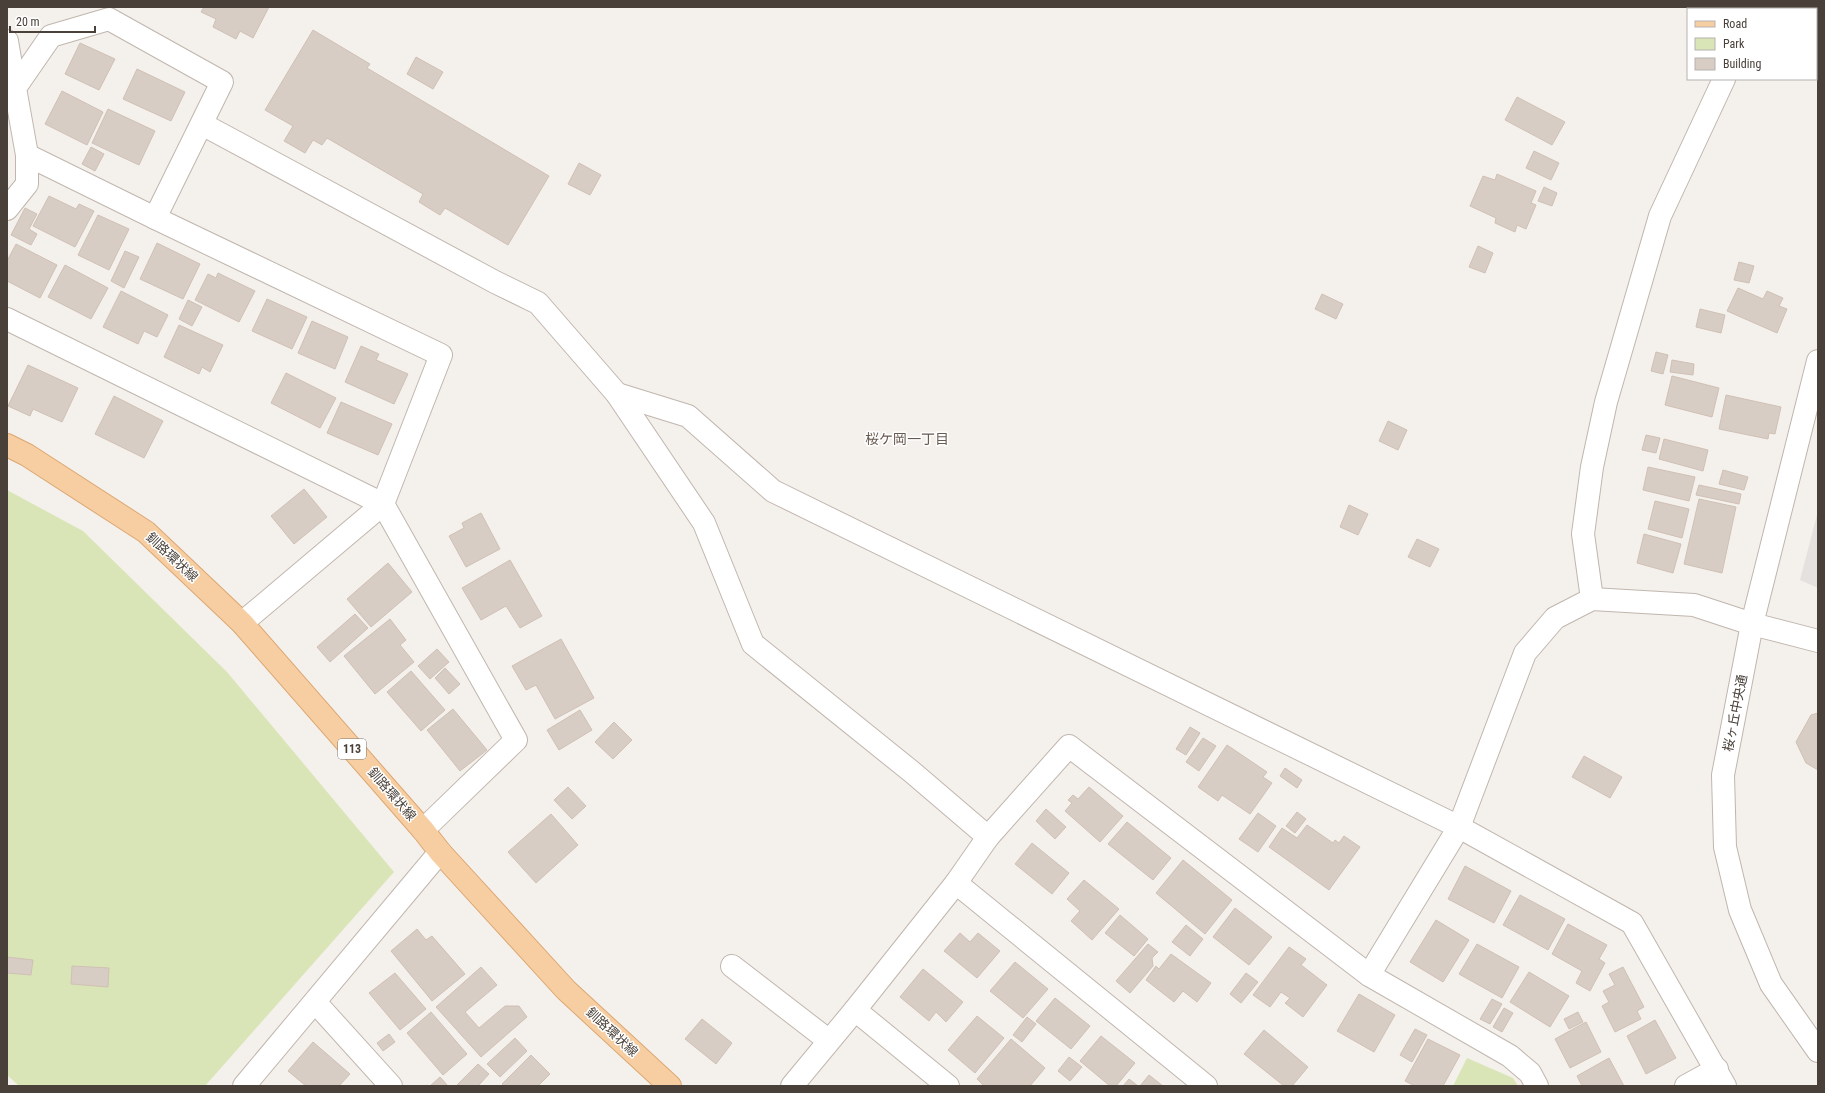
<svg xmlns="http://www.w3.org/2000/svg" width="1825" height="1093" viewBox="0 0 1825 1093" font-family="'Roboto Condensed','Noto Sans JP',sans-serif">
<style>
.green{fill:#dae5b7}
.parking{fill:#e4e1df}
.building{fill:#d8cdc4;stroke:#d0c0b5}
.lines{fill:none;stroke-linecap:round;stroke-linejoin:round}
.minor-casing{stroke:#c0b6ae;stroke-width:24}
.primary-casing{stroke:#dca772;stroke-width:24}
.minor{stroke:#fff;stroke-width:22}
.primary{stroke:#f7cea2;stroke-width:22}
.labels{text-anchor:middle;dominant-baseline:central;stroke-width:3;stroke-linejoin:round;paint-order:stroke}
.shield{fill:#fff;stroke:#7f7974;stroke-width:1}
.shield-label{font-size:12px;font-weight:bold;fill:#484039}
.street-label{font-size:13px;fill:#484039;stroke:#fff}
.neighbourhood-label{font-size:14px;fill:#6a5b51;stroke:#fff}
</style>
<rect width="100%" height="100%" fill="#f4f0eb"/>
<g class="green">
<path d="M7 490 83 531 227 672 394 872 205 1086H19L7 1075Z"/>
<path d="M1467 1058 1513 1078 1518 1086H1453Z"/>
</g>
<path class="parking" d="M1818 511V588L1800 580Z"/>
<g class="building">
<path d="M204 7H269L253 38 240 31 236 39 213 27 216 19 201 12Z"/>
<path d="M313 30 370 64 367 68 549 176 508 245 445 208 440 215 419 202 423 194 327 138 322 145 313 140 305 153 284 141 293 126 265 110Z"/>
<path d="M80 43 115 59 99 90 65 74Z"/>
<path d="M416 57 443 72 433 89 407 74Z"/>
<path d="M137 69 185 92 171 121 123 99Z"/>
<path d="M62 91 103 112 87 145 45 124Z"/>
<path d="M1517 97 1565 122 1552 145 1505 120Z"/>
<path d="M108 109 155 131 139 165 92 143Z"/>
<path d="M91 147 104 154 95 171 82 164Z"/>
<path d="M1534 151 1559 163 1551 180 1526 168Z"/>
<path d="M579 163 601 175 590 195 568 184Z"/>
<path d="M1497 174 1536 191 1531 203 1536 205 1526 229 1517 225 1515 232 1495 223 1496 218 1470 206 1483 176 1495 180Z"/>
<path d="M1544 187 1557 193 1552 206 1538 201Z"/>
<path d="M49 196 76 209 79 204 94 211 75 247 33 226Z"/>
<path d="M25 208 37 214 29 229 37 234 31 245 11 235Z"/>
<path d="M98 215 129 229 109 270 78 255Z"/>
<path d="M157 243 200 264 183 299 140 279Z"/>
<path d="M16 244 57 265 40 298 7 281V261Z"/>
<path d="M1478 246 1493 253 1485 273 1469 267Z"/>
<path d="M125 251 139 257 124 288 111 281Z"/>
<path d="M1739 262 1754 266 1749 283 1734 280Z"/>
<path d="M65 265 108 288 91 319 48 297Z"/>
<path d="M218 273 255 291 239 322 195 300 208 274 216 278Z"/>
<path d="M1738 288 1763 299 1767 291 1783 298 1779 306 1787 309 1777 333 1727 311Z"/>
<path d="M121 291 168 315 157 337 144 331 138 344 103 327Z"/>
<path d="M1322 294 1343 304 1336 319 1315 309Z"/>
<path d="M267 299 307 317 292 349 252 331Z"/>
<path d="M188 300 202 307 192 326 179 319Z"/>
<path d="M1700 309 1725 315 1721 333 1696 327Z"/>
<path d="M312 321 348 337 335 369 298 353Z"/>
<path d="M179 325 223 345 210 372 202 367 199 374 164 357Z"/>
<path d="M361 346 379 354 376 360 408 374 394 404 345 382Z"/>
<path d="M1656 352 1668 355 1663 374 1651 371Z"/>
<path d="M1672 360 1694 364 1693 375 1670 372Z"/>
<path d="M28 365 78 388 62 422 33 409 30 416 8 406Z"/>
<path d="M286 373 336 398 320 428 271 403Z"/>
<path d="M1672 376 1719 388 1712 417 1665 405Z"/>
<path d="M1726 395 1781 407 1775 434 1769 433 1768 439 1719 429Z"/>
<path d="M114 396 163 421 144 458 95 434Z"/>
<path d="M341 402 392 424 378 455 327 433Z"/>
<path d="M1388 421 1407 430 1398 450 1379 441Z"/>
<path d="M1646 435 1660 438 1656 453 1642 450Z"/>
<path d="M1664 439 1708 450 1703 471 1659 459Z"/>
<path d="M1648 467 1695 477 1689 501 1643 490Z"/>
<path d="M1723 470 1748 477 1744 490 1719 484Z"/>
<path d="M1699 485 1741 494 1739 504 1696 495Z"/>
<path d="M304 489 327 517 294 544 271 516Z"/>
<path d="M1699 499 1736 507 1722 573 1684 564Z"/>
<path d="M1655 501 1689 509 1682 538 1648 529Z"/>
<path d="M1349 505 1368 514 1358 535 1340 527Z"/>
<path d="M481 513 500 549 466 567 449 536 464 528 462 523Z"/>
<path d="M1644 534 1681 544 1673 573 1637 563Z"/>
<path d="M1417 539 1439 549 1430 567 1408 557Z"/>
<path d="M510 560 542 616 520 628 506 606 481 620 462 588Z"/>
<path d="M388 563 412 592 371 627 347 599Z"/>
<path d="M355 614 368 628 330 662 317 647Z"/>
<path d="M390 619 406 640 400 645 414 662 375 694 344 656Z"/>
<path d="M561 639 594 698 555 719 536 685 526 690 512 666Z"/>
<path d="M437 649 449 662 430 679 418 666Z"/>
<path d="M445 668 460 684 449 694 435 678Z"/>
<path d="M411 671 445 710 421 731 387 692Z"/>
<path d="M453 709 487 750 460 771 427 730Z"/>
<path d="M580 710 592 730 559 750 547 730Z"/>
<path d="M1818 713V770L1806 763 1796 742 1811 715Z"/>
<path d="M614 722 632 740 613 759 595 742Z"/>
<path d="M1190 727 1200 733 1186 755 1176 749Z"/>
<path d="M1203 738 1216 746 1199 771 1186 762Z"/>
<path d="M1227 745 1267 772 1263 777 1272 783 1250 814 1222 795 1218 801 1198 787Z"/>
<path d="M1584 756 1622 777 1610 798 1572 777Z"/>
<path d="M1285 768 1302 780 1297 788 1280 776Z"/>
<path d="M568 787 586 806 572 819 554 800Z"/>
<path d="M1089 787 1123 816 1100 842 1065 811 1072 803 1068 800 1073 795 1078 799Z"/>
<path d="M1046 809 1066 827 1055 839 1036 821Z"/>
<path d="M1297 812 1306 819 1295 833 1286 826Z"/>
<path d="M1258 813 1276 826 1258 852 1239 839Z"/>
<path d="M551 814 578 845 536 883 508 852Z"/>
<path d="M1127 822 1171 858 1153 880 1108 844Z"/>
<path d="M1307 825 1333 843 1335 840 1339 843 1344 836 1360 847 1329 890 1269 847 1282 828 1297 838Z"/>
<path d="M1032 843 1069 873 1052 894 1015 864Z"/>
<path d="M1183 860 1232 900 1205 934 1156 893Z"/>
<path d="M1465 866 1511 891 1494 923 1448 899Z"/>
<path d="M1084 880 1119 909 1092 940 1071 921 1080 911 1067 899Z"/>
<path d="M1520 895 1565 919 1548 950 1503 925Z"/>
<path d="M1235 908 1272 937 1249 965 1213 937Z"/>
<path d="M1120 915 1148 939 1134 956 1105 933Z"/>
<path d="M1436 920 1469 940 1443 982 1410 962Z"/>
<path d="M1568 924 1607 945 1599 959 1605 963 1590 991 1576 983 1582 971 1552 954Z"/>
<path d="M1186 925 1203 939 1190 956 1172 942Z"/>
<path d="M417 929 426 940 432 936 465 974 432 1001 391 951Z"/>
<path d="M960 933 970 942 978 933 1000 951 977 978 944 951Z"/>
<path d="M1148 944 1158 952 1152 958 1153 966 1130 993 1116 981Z"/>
<path d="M1477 944 1519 967 1502 998 1459 974Z"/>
<path d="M1289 947 1306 959 1301 965 1327 985 1303 1017 1285 1003 1290 998 1281 992 1270 1007 1253 995Z"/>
<path d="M1171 954 1211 983 1197 1002 1183 991 1174 1002 1146 980 1156 966 1159 969Z"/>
<path d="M7 957 33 960 31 975 7 973Z"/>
<path d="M1015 962 1048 989 1023 1018 990 991Z"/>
<path d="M72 966 109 968 108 987 71 984Z"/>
<path d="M481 967 497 985 465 1012 479 1028 505 1006H519L527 1017 481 1057 436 1007Z"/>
<path d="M1623 967 1644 1007 1637 1011 1641 1019 1615 1032 1602 1006 1609 1002 1603 991 1615 985 1609 974Z"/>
<path d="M923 969 963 1002 946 1022 936 1012 929 1021 900 997Z"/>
<path d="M1529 972 1569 996 1550 1027 1510 1002Z"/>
<path d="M395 973 426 1009 400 1030 369 993Z"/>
<path d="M1246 973 1258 982 1241 1003 1230 994Z"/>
<path d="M1359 994 1395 1015 1374 1052 1337 1031Z"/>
<path d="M1055 998 1090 1026 1071 1049 1036 1021Z"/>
<path d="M1492 999 1502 1004 1490 1024 1480 1019Z"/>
<path d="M1504 1008 1513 1013 1502 1032 1493 1027Z"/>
<path d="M431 1012 467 1054 443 1075 407 1033Z"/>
<path d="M1578 1012 1583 1022 1569 1029 1564 1019Z"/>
<path d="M977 1016 1004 1038 975 1073 948 1050Z"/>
<path d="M1027 1017 1036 1024 1022 1042 1013 1035Z"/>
<path d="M702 1019 732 1043 716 1064 685 1039Z"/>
<path d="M1655 1020 1676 1058 1646 1074 1627 1036Z"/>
<path d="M1586 1022 1601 1052 1570 1068 1555 1039Z"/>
<path d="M1415 1029 1427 1035 1412 1062 1400 1055Z"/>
<path d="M1264 1030 1308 1067 1292 1086H1284L1244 1054Z"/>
<path d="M389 1034 395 1042 383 1051 377 1043Z"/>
<path d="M1101 1036 1135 1063 1116 1086H1110L1080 1061Z"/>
<path d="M515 1038 527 1051 500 1077 487 1064Z"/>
<path d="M1011 1039 1045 1068 1030 1086H984L977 1079Z"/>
<path d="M1428 1039 1460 1055 1443 1086H1415L1405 1081Z"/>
<path d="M313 1042 350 1074 339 1086H306L288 1071Z"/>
<path d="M531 1055 550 1074 538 1086H504L502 1084Z"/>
<path d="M1069 1057 1082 1067 1070 1081 1058 1071Z"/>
<path d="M1609 1058 1624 1086H1582L1577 1076Z"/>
<path d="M478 1064 489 1074 478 1086H456Z"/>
<path d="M1149 1075 1163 1086H1140Z"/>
<path d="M440 1077 448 1086H430Z"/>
<path d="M1129 1079 1138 1086H1123Z"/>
</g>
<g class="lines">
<defs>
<g id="minor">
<path d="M1753 9 1754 7"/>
<path d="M7 41 15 88"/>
<path d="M202 124 495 282 538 303 617 394 704 523 753 644 912 772 988 837"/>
<path d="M27 155 15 88 51 36 109 19 222 82 155 218"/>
<path d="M7 209 27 184V155L155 218 441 355 383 504 242 623"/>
<path d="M7 319 383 504 516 740 423 830"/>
<path d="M1818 361 1752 624 1723 775 1725 847 1740 910 1771 984 1818 1051"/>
<path d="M617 394 688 416 773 491 1459 827 1632 923 1725 1086"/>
<path d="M1592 599 1583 534 1592 467 1606 402 1660 216 1724 79"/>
<path d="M956 883 1206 1086"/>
<path d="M732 966 828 1040"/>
<path d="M1369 975 1459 827 1525 653 1555 618 1592 599 1694 605 1752 624 1818 641"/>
<path d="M315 1002 391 1086"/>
<path d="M855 1010 948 1086"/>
<path d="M244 1086 440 852"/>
<path d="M792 1086 855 1010 956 883 988 837 1069 746 1369 975 1510 1056 1530 1073 1537 1086"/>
<path d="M1686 1086 1717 1069"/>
</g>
<path id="primary" d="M7 445 27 455 146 532 242 623 423 830 440 852 566 990 670 1086"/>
</defs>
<use href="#minor" class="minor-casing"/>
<use href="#primary" class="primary-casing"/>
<use href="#minor" class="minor"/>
<use href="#primary" class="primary"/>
</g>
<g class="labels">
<rect class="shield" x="338" y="739" width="28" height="20" rx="3"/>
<g class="shield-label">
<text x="352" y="749">113</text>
</g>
<g class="street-label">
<text transform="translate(172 557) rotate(43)">釧路環状線</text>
<text transform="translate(1735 713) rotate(-79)">桜ヶ丘中央通</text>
<text transform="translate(392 794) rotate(49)">釧路環状線</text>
<text transform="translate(612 1032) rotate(43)">釧路環状線</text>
</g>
<g class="neighbourhood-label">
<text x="907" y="439">桜ケ岡一丁目</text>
</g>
</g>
<rect width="1825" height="1093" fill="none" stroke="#484039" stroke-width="16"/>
<rect x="1687" y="8" width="130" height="72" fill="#ffffff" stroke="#b6b3b0"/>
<rect x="1695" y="21" width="20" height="6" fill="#f7cea2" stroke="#b6b3b0"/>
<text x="1723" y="28" font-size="12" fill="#484039">Road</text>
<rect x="1695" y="38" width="20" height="12" fill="#dae5b7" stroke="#b6b3b0"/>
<text x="1723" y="48" font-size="12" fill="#484039">Park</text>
<rect x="1695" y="58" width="20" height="12" fill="#d8cdc4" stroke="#b6b3b0"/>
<text x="1723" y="68" font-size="12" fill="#484039">Building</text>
<path d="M10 26v6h85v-6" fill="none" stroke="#484039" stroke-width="2"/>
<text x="16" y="26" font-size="12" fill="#484039" stroke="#ffffff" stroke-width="3" paint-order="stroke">20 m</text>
</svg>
